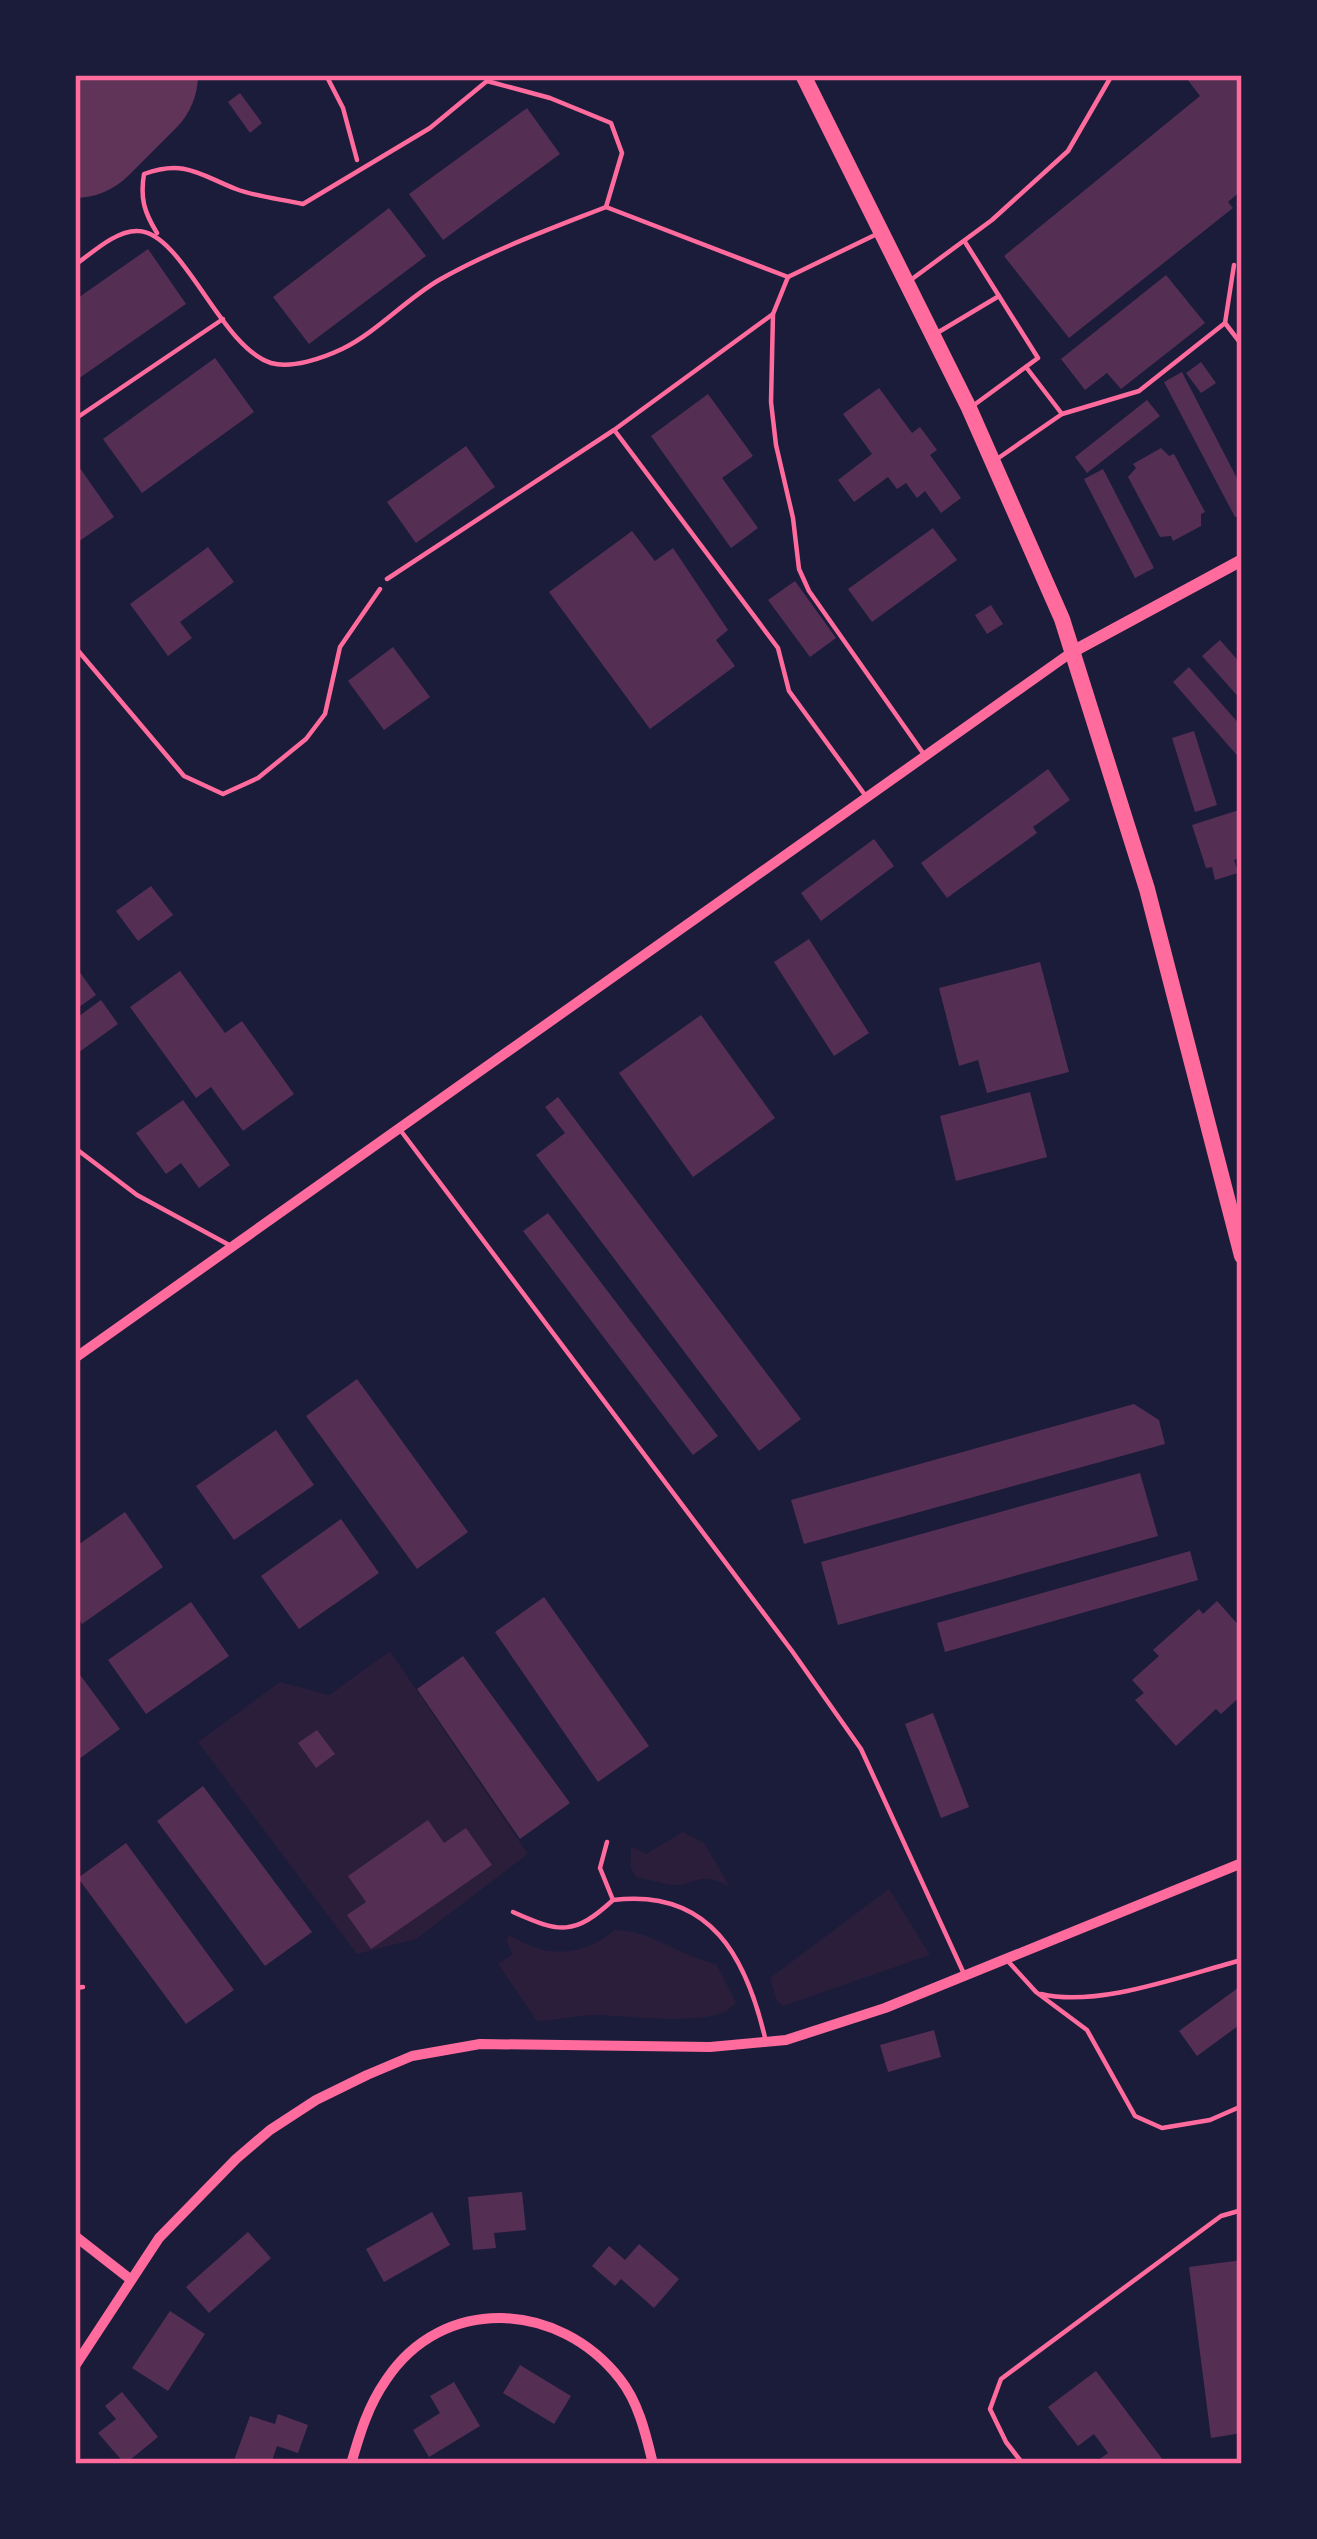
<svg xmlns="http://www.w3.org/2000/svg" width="1317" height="2539" viewBox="0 0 1317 2539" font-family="'Archivo Narrow',sans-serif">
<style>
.green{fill:#2a1e3b}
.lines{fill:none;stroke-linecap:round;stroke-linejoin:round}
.runway{stroke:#603358;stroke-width:150}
.building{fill:#542f53}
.path{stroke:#ff6b9d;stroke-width:4.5}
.service{stroke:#ff6b9d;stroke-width:4.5}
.minor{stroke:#ff6b9d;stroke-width:10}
.tertiary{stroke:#ff6b9d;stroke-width:12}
.trunk{stroke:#ff6b9d;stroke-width:16}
.neatline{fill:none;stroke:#ff6b9d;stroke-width:4.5}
</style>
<rect width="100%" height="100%" fill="#1b1b3a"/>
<g class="green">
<path d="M390 1651 528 1854 416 1939 357 1954 198 1742 280 1682 329 1695Z"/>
<path d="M683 1832 704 1843 730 1887C702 1873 704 1880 679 1885 668 1886 648 1879 636 1877L631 1868V1846L646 1854Z"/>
<path d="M889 1889 930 1955 783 2006 777 2001 770 1978Z"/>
<path d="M615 1930C653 1931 679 1956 716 1964L736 2002C720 2030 626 2015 595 2015 575 2015 557 2021 537 2021L498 1964 513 1954 506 1941 509 1935C545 1957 578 1959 615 1930Z"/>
</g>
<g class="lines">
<path class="runway" d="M75 123 123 75"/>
</g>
<g class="building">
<path d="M1184 75H1242V190L1228 202 1233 208 1069 338 1004 256 1200 96Z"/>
<path d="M240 93 262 123 250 133 228 102Z"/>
<path d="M527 108 560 154 443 240 409 194Z"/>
<path d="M389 208 426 256 309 344 273 297Z"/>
<path d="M148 249 186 304 75 381V300Z"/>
<path d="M1166 275 1205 323 1121 389 1107 373 1085 390 1061 359Z"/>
<path d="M215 358 254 412 142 493 103 439Z"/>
<path d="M1201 362 1216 383 1201 393 1186 373Z"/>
<path d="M1182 372 1242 488V514L1235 517 1164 382Z"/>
<path d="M879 388 912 433 920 427 937 450 930 455 961 498 941 513 925 491 917 498 906 483 897 489 888 477 854 502 838 480 872 454 843 414Z"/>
<path d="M708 394 753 456 722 478 758 528 731 548 651 436Z"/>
<path d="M1147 400 1160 416 1087 473 1075 457Z"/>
<path d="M466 446 495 487 416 543 387 502Z"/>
<path d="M1161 448 1169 456 1174 454 1205 512 1201 514V526L1173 541 1171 536 1160 537 1128 477 1136 468 1133 464Z"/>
<path d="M75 461 114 517 75 544Z"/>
<path d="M1103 469 1154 568 1135 578 1084 479Z"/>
<path d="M933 528 957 560 872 622 848 589Z"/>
<path d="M632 531 655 561 673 548 728 630 716 640 735 666 650 729 549 592Z"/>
<path d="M208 547 234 582 180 622 192 638 168 656 130 604Z"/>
<path d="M795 581 836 638 810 657 768 600Z"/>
<path d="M991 605 1003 624 987 634 975 615Z"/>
<path d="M1220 640 1242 665V701L1202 656Z"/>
<path d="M393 647 430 697 384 730 348 681Z"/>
<path d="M1189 667 1242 727V761L1173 682Z"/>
<path d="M1194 731 1217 805 1195 812 1172 738Z"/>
<path d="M1048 769 1070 800 1033 827 1037 833 947 898 921 863Z"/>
<path d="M1242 809V857L1234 860 1238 873 1215 880 1212 867 1206 868 1192 825Z"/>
<path d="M874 839 894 866 821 921 801 893Z"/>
<path d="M151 886 173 915 138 941 116 911Z"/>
<path d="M809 939 869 1033 834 1056 774 962Z"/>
<path d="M1040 962 1069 1072 987 1093 978 1060 959 1066 939 988Z"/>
<path d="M79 971 96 995 75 1010V974Z"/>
<path d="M180 971 225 1033 242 1021 294 1094 243 1131 211 1087 196 1098 130 1007Z"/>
<path d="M101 1000 118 1024 75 1055V1019Z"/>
<path d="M701 1015 775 1118 693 1177 619 1073Z"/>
<path d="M1030 1092 1047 1157 956 1181 940 1116Z"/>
<path d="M558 1097 801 1419 759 1451 536 1155 565 1133 545 1107Z"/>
<path d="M183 1100 230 1165 199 1188 181 1163 166 1174 136 1133Z"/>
<path d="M548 1213 718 1436 693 1455 523 1231Z"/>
<path d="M357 1379 468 1532 417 1569 306 1416Z"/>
<path d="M1134 1404 1159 1420 1165 1444 804 1544 791 1500Z"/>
<path d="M276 1430 314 1485 234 1540 196 1486Z"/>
<path d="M1140 1473 1158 1536 838 1625 821 1562Z"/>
<path d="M125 1512 163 1567 82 1624 75 1614V1547Z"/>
<path d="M341 1519 379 1573 299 1629 261 1576Z"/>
<path d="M1190 1551 1198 1580 945 1652 937 1623Z"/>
<path d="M544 1597 649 1746 598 1782 495 1632Z"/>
<path d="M1217 1601 1242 1629V1695L1221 1714 1216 1709 1176 1746 1135 1700 1144 1693 1132 1680 1159 1656 1153 1650 1199 1609 1203 1614Z"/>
<path d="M191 1602 229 1656 146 1714 108 1660Z"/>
<path d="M463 1656 570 1803 520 1839 417 1689Z"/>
<path d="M75 1668 120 1729 75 1762Z"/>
<path d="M933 1713 969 1807 941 1818 905 1724Z"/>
<path d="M317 1730 335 1754 316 1768 298 1743Z"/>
<path d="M203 1786 312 1932 265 1966 157 1821Z"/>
<path d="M428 1820 444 1843 466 1828 492 1865 371 1949 347 1915 366 1902 348 1876Z"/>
<path d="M126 1843 234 1990 186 2024 78 1878Z"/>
<path d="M1242 1985V2023L1197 2056 1179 2031Z"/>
<path d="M934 2030 941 2057 888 2072 880 2045Z"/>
<path d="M522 2192 526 2230 494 2233 496 2248 473 2250 468 2197Z"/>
<path d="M432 2212 450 2245 384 2282 366 2249Z"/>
<path d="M248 2232 271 2258 209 2313 186 2287Z"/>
<path d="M639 2244 679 2279 654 2308 621 2279 615 2286 592 2266 609 2246 625 2260Z"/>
<path d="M1242 2260V2366L1237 2367 1242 2390V2433L1211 2438 1189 2267Z"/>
<path d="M170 2311 205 2334 168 2391 132 2368Z"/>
<path d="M520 2365 571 2396 554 2424 503 2393Z"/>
<path d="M1096 2371 1166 2464H1093L1108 2453 1094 2434 1078 2446 1048 2407Z"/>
<path d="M454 2382 480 2426 429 2457 413 2430 440 2413 430 2396Z"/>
<path d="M122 2392 158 2437 125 2464 98 2433 116 2419 105 2406Z"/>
<path d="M278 2414 308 2425 298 2453 277 2446 271 2464 233 2463 250 2416 275 2424Z"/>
</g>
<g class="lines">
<g class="path">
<path d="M326 75 343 108 357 160"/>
<path d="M75 647 184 776 223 794 258 778 306 739 325 714 340 647 380 589"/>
</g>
<g class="service">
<path d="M157 233C144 212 140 198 144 174 185 159 200 175 236 189 257 197 281 199 303 204L430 128 487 81 550 98 611 123 622 153 606 207"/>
<path d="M965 242 1038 358 974 405"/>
<path d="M75 265C92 253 116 230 138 231 183 232 220 347 271 363 292 369 323 358 342 349 377 332 405 300 439 280 492 250 550 229 606 207L788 277"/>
<path d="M912 279 992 220 1068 151 1112 75"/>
<path d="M773 314 771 402 776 445 793 518 799 569 809 591 923 753"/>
<path d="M1225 323 1234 265"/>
<path d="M937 333 999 296"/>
<path d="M1062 414 1139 391 1225 323 1242 345"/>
<path d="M75 419 223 319"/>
<path d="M615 431 778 648 789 691 865 795"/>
<path d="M997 459 1062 414 1026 367"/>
<path d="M387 579 614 430 773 314 788 277 877 234"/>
<path d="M401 1131 792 1651 861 1749 965 1976"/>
<path d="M75 1148 137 1195 231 1246"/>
<path d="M607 1842 600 1868 613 1900C711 1888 747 1958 766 2042"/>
<path d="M513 1912C560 1933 574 1936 613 1900"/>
<path d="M1006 1959 1036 1992 1087 2030 1135 2116 1162 2128 1210 2120 1242 2106"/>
<path d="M75 1988 83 1987"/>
<path d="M1041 1994C1099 2008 1184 1975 1242 1960"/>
<path d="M1023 2464 1006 2442 990 2409 1001 2379 1221 2216 1242 2210"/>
</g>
<g class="minor">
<path d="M75 1358 1072 652"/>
<path d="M75 2236 130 2279"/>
<path d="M75 2366 159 2238 236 2159 270 2130 316 2100 367 2075 412 2056 480 2044 710 2047 786 2040 885 2008 1242 1863"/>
<path d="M351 2464C360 2433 368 2406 386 2380 443 2294 559 2301 620 2379 639 2403 646 2435 653 2464"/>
</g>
<path class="tertiary" d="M1072 652 1242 560"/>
<path class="trunk" d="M803 75 969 408 1062 619 1147 889 1242 1256"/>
</g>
<rect width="1317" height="2539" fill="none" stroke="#1b1b3a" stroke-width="156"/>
<rect x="78" y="78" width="1161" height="2383" class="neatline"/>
</svg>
